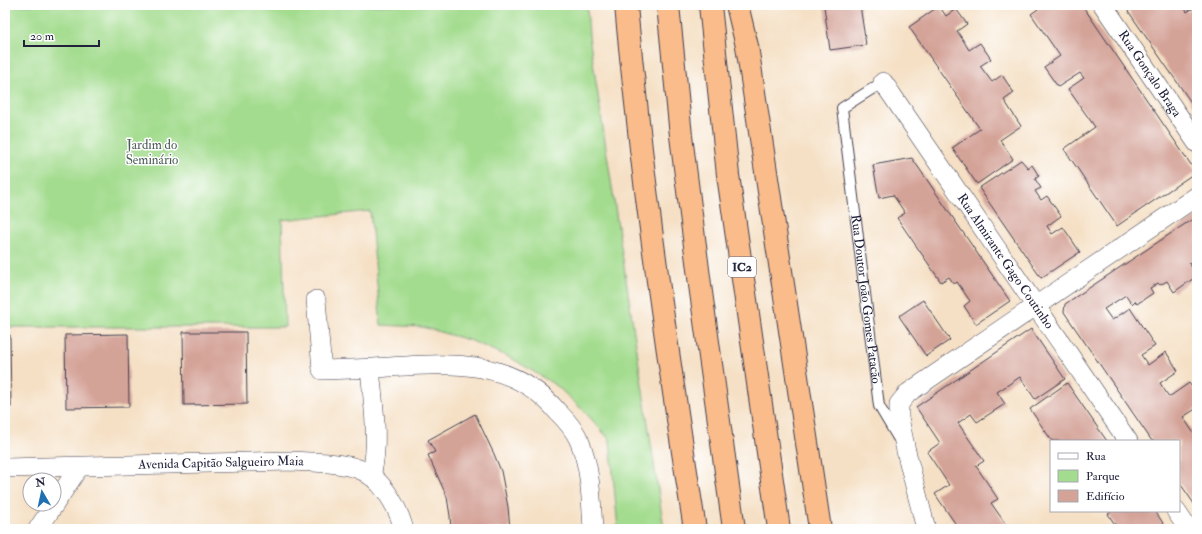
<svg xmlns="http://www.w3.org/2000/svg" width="1202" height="534" viewBox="0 0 1202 534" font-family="'IM FELL Double Pica',serif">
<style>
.green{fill:#a3dc8e;stroke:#627f64}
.building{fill:#d4a398}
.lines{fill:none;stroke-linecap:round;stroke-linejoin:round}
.service-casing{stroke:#423e50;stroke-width:12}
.minor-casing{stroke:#423e50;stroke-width:20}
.trunk-casing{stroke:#423e50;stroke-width:24}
.service{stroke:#fff;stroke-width:10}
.minor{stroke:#fff;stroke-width:19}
.trunk{stroke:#f9bc8a;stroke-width:22}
.labels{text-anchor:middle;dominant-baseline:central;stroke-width:3;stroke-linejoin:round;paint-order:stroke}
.shield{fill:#fff;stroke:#646476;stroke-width:1}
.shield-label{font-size:12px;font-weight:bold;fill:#22223b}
.street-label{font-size:13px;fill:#22223b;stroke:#fff}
.park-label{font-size:13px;fill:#495a54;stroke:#fff}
</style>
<rect width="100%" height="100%" fill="#fff"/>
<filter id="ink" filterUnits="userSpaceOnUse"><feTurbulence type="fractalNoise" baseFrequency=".025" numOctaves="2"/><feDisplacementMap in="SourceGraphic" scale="8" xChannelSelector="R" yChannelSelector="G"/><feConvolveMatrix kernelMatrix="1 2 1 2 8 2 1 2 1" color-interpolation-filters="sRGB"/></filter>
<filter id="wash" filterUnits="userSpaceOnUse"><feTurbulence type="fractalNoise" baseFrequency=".012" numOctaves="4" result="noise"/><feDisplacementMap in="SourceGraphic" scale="16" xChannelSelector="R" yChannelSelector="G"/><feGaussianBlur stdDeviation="0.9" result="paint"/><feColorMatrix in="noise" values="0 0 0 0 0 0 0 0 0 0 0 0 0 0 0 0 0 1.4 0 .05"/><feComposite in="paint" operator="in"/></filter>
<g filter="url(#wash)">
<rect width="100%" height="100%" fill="#f5e0c5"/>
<path class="green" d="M5 5H587L589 36 664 529H618L610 440 585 412 557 386 513 359 472 341 422 327 381 325 370 211 282 220 285 327H5Z"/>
<g id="blocks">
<g class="building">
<path d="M829 5H860L866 45 830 50 824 6Z"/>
<path d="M1035 5H1082L1196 172 1117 226 1064 149 1095 127 1068 89 1084 78 1080 73 1058 87 1044 67 1060 56 1031 14 1038 9Z"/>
<path d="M1124 5H1183L1187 12 1195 7 1197 9V111Z"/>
<path d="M939 6 946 16 956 9 967 24 957 31 963 40 969 50 980 43 991 59 980 66 992 82 1002 75 1014 93 1004 100 1021 126 1000 140 1013 159 977 184 952 148 980 129 909 27Z"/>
<path d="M912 158 1010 301 976 324 964 306 970 301 957 282 954 284 949 277 941 282 897 218 905 213 893 195 879 198 873 165Z"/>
<path d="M1021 160 1028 168 1032 165 1039 176 1035 179 1041 188 1035 191 1041 200 1047 196 1061 216 1047 226 1052 234 1063 227 1080 252 1041 278 979 188Z"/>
<path d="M1197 216V258L1189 263 1197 276 1174 292 1167 281 1160 285 1158 283 1150 288 1153 293 1137 304 1135 301 1132 304 1126 295 1104 309 1112 320 1130 308 1155 346 1141 355 1148 365 1166 352 1178 371 1160 383 1169 397 1189 383 1197 394V408L1183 417 1197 438V508L1179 482V441H1152L1064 312 1065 304Z"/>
<path d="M923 300 950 340 926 356 899 316Z"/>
<path d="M1031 329 1065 379 1035 399 1020 377 997 392 1005 404 977 422 971 414 958 423 984 461 976 466 998 499 991 503 1007 526 1002 529H953L957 526 935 494 949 485 927 452 940 443 916 407Z"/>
<path d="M183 332H246L247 404 184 405Z"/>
<path d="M128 334 129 407 66 408 65 335Z"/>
<path d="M5 335H10L11 407H5Z"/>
<path d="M1067 383 1100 431 1107 441H1052L1030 409Z"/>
<path d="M475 414 494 454 501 471 508 507 510 529H451L450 516 447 497 428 455 435 452 428 440Z"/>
<path d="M1112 511H1155L1167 529H1118L1108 514Z"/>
<path d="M358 526V529H332V528Z"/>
</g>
</g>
</g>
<g filter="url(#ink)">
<use href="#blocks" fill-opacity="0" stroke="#423e50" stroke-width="1"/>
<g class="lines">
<defs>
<g id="service">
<path id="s1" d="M883 82 842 108 879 406 898 438"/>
</g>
<g id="minor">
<path id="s2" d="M1103 5 1197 143"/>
<path id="s3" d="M883 82 1128 441"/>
<path d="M316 300 322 370C344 369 366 369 389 367 451 363 512 358 557 411 565 419 574 429 579 440 591 468 591 499 593 529"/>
<path d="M370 369C373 402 380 444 371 476"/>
<path id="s4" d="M5 468 291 461C313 462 335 462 356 468 381 476 397 505 404 529"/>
<path d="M1176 511 1188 529"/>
<path d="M38 529 79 467"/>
<path d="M926 529 906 451 899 418V404L908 393 1197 196"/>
</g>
<g id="trunk">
<path d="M626 5C630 53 636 101 641 149 656 276 675 403 695 529"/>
<path d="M668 5 681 136 700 285 734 529"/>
<path d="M710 5 728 175 779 529"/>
<path d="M737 5 747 46 820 529"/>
</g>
</defs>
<use href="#service" class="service-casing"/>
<use href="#minor" class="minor-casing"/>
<use href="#trunk" class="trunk-casing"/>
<use href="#service" class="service"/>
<use href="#minor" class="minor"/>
<use href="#trunk" class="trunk"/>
</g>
</g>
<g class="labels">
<rect class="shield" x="728" y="257" width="28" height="20" rx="3"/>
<g class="shield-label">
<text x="742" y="267">IC2</text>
</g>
<g class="street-label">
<text stroke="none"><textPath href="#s2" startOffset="83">Rua Gonçalo Braga</textPath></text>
<text stroke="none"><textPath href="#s3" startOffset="217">Rua Almirante Gago Coutinho</textPath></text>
<text stroke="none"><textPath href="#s1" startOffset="241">Rua Doutor João Gomes Patacão</textPath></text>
<text stroke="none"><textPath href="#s4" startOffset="216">Avenida Capitão Salgueiro Maia</textPath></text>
</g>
<g class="park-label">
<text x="152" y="145">Jardim do<tspan x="152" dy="15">Seminário</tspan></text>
</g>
</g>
<rect width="1202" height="534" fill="none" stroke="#fff" stroke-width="20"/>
<rect x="1050" y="440" width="130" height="72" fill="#ffffff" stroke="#a7a7b1"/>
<rect x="1058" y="453" width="20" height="6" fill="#ffffff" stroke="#a7a7b1"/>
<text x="1086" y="460" font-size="12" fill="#22223b">Rua</text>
<rect x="1058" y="470" width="20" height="12" fill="#a3dc8e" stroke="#a7a7b1"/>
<text x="1086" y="480" font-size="12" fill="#22223b">Parque</text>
<rect x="1058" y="490" width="20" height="12" fill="#d4a398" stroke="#a7a7b1"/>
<text x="1086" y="500" font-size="12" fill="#22223b">Edifício</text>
<g transform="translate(42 492) rotate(351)"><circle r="19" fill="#ffffff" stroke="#a7a7b1"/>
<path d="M0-3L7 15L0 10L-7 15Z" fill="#1f6fb2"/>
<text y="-6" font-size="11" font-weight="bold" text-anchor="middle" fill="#22223b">N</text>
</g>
<path d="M24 40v6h75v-6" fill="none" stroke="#22223b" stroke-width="2"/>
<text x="30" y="40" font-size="12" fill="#22223b" stroke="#ffffff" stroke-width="3" paint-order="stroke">20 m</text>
</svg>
